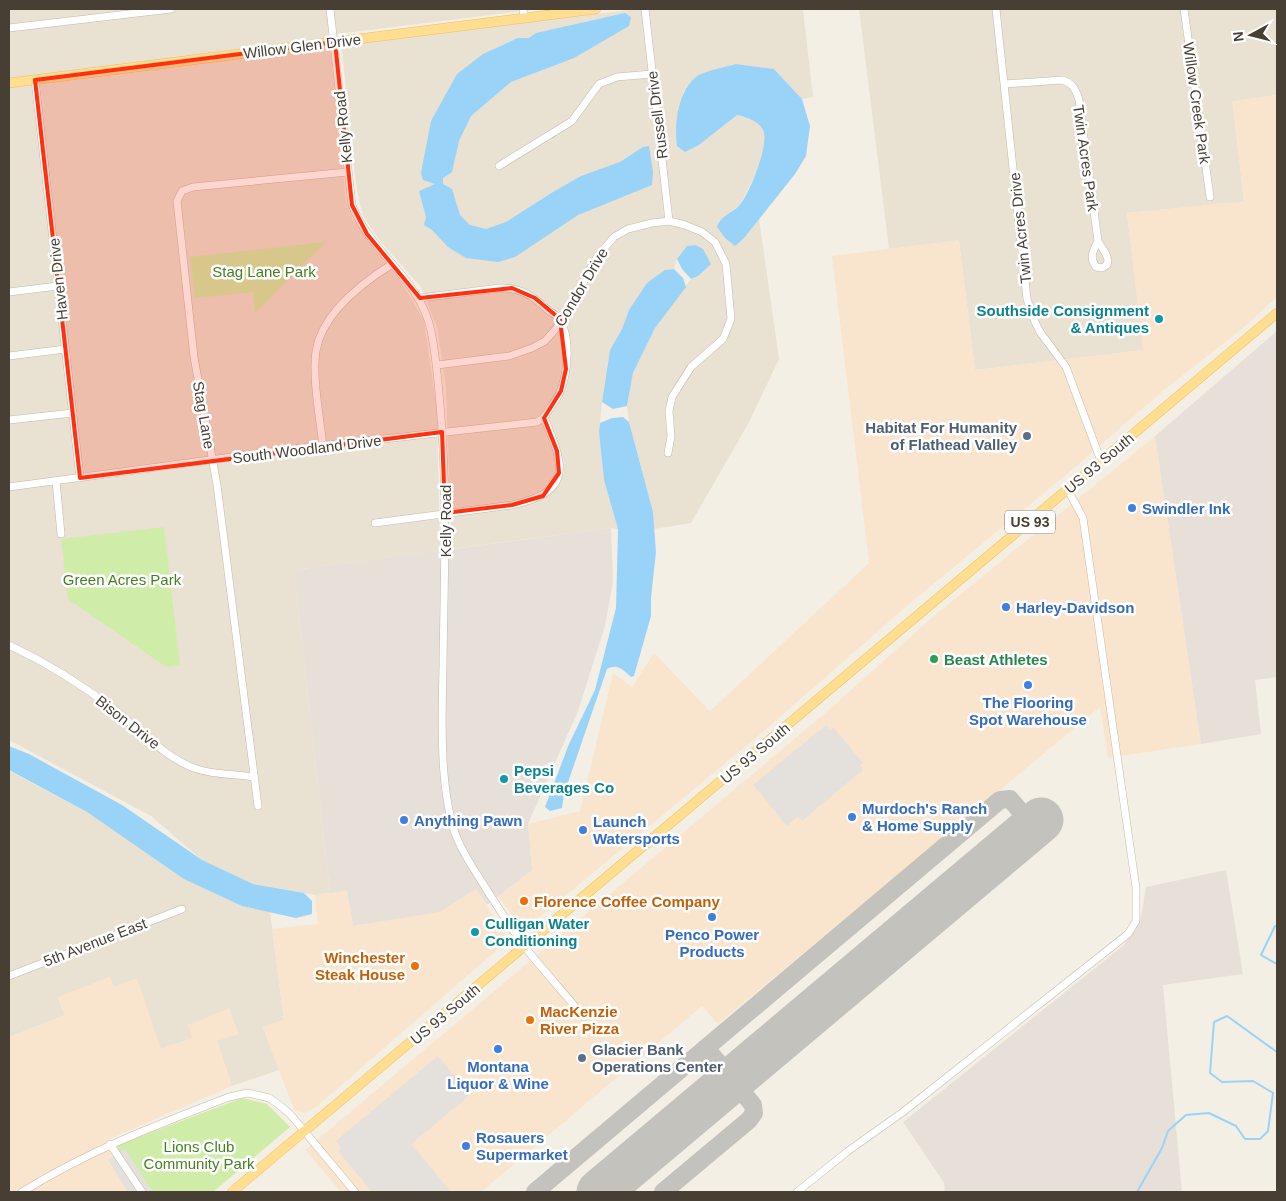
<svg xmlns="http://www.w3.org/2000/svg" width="1286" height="1201" viewBox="0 0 1286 1201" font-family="Helvetica,sans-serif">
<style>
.residential{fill:#e9e1d2}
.commercial{fill:#f9e5cd}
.industrial{fill:#e6e0d9}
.green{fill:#cfeda9}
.parking{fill:#e4e1dd}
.water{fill:#9ad3f8}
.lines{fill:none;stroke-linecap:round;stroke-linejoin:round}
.stream{stroke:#9ad3f8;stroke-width:2}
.taxiway{stroke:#c4c2bc;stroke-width:18}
.runway{stroke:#c4c2bc;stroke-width:45}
.minor-casing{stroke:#c3baa9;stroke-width:8}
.major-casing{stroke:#f0bf57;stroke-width:10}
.minor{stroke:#fff;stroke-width:7}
.major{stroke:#ffde92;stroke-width:9}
.marked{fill:#ff3010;fill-opacity:0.2;stroke:#ff3010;stroke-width:4;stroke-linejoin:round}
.culture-dot{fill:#0f9aa8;stroke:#fff;stroke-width:2}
.service-dot{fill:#5c6f8a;stroke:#fff;stroke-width:2}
.shop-dot{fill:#3f7fe0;stroke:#fff;stroke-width:2}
.leisure-dot{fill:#2e9e5b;stroke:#fff;stroke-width:2}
.food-dot{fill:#e8710a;stroke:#fff;stroke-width:2}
.labels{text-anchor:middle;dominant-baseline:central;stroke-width:5;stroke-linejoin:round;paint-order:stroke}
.shield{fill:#fff;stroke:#7e7970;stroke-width:1}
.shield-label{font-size:14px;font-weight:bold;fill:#473f33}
.street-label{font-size:15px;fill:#473f33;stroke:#fff}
.park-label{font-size:15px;fill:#467f21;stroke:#fff}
.culture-label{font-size:15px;font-weight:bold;fill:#0d838f;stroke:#fff;text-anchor:start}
.service-label{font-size:15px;font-weight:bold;fill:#4e5e75;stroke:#fff;text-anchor:end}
.shop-label{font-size:15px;font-weight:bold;fill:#366cbe;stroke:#fff;text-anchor:start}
.leisure-label{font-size:15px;font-weight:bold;fill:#27864d;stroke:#fff;text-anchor:start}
.food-label{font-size:15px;font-weight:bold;fill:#c56008;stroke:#fff;text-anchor:start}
</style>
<rect width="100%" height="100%" fill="#f4efe4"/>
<g class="residential">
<path d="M9 9H537L329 35 346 201 352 218 377 253 402 283 424 321 437 410 440 551 294 570 330 893 315 895 253 884 202 860 151 816 9 740Z"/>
<path d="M637 9H803L813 97 802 99 774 69 736 64 699 76 683 92 685 152 699 145 737 115 757 122 764 132 765 147 758 169 740 205 718 222 744 238 759 219 779 359 748 424 691 523 654 529 653 512 629 422 627 406 633 373 655 328 691 279 698 276 695 245 687 246 677 259 674 269 665 270 629 310 622 329 610 350 602 401 599 432 604 480 618 529 611 528 452 549 446 387 437 327 421 287 380 241 363 216 358 196 354 168 342 50 343 45Z"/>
<path d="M859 9H1277V95L1233 102 1244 202 1127 213 1144 350 975 370 959 241 889 249Z"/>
<path d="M9 771 87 812 242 906 270 912 284 1020 263 1027 279 1070 232 1086 217 1041 188 1025 193 1038 161 1049 114 987 110 977 58 998 65 1015 9 1037Z"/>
</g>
<g class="commercial">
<path d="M1277 95V297L1242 329 1164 390 1073 469 909 604 763 732 530 925 520 926 498 896 532 870 528 824 580 811 613 673 632 687 654 653 710 711 869 563 832 256 959 240 975 370 1143 350 1127 213 1244 201 1232 101Z"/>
<path d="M1155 436 1201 744 1108 758 1100 707 718 1024 702 1006 481 1192H341L305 1150 824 714 935 615Z"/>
<path d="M476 889 504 933 506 942 315 1108 304 1113 294 1110 263 1027 284 1020 272 929 318 924 315 895 347 891 353 926 440 912Z"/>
<path d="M110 977 114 987 137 978 161 1049 192 1038 188 1025 229 1008 239 1034 217 1041 232 1086 109 1139 148 1192H9V1037L65 1015 58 997Z"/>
</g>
<g class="industrial">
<path d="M1277 331V677L1255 680 1261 734 1201 744 1155 436Z"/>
<path d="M611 528 613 581 605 626 578 711 528 824 532 870 487 905 476 889 440 912 353 926 347 891 330 893 294 570Z"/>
<path d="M1226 870 1243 974 1163 985 1182 1192H945L944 1183 903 1122 1124 945 1141 917 1146 887Z"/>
</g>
<g class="green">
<path d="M326 242 255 313 253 292 195 298 190 257Z"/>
<path d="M164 527 180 665 166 667 68 599 61 539Z"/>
<path d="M242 1098 267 1104 290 1127 213 1192H148L115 1146Z"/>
</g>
<g class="parking">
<path d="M826 725 830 730 833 727 863 763 860 765 863 770 802 821 798 816 787 826 753 785Z"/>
<path d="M438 1056 470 1095 411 1144 451 1192H372L338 1151 341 1148 336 1141Z"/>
<path d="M125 1149 153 1192H128L108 1160Z"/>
</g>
<g class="water">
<path d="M625 13 631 17 629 26 574 58 511 82 471 116 459 141 452 172 443 178V184L452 189 460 215 470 225 486 229 506 222 553 192 581 176 620 162 643 147 649 146 653 172 652 185 578 215 515 257 498 262 466 258 448 247 432 230 424 225 426 217 419 191 435 184 423 180 421 173 431 121 457 74 483 54 518 38H529L536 33Z"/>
<path d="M736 64 774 69 802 99 810 126 806 156 795 174 744 238 735 246 725 238 717 227C719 217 732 213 739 206 749 195 770 144 763 130 757 120 748 118 737 115L699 145 685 152 677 146C674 124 678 88 699 75 710 70 725 67 736 64Z"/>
<path d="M695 245 703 249 711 264 698 276 691 279 682 269 677 259 687 246Z"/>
<path d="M674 269 683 278 686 287 655 328 633 373 627 406 613 409 602 402 610 350 622 329 629 310 647 283 665 270Z"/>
<path d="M623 417 629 422 653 512 656 552 651 598V616L634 676 631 677C623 670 618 663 607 669L564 794 562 808 550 811 545 807 569 744 595 690 616 608 618 529 604 480 599 432 600 423 612 418Z"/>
<path d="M9 746 29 754 122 805 202 860 253 884 304 893 312 901V914L296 918 242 906 184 879 87 812 9 770Z"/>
</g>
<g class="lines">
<g class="stream">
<path d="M1277 926H1275L1261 955 1275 963H1277"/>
<path d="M1137 1192 1162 1148 1168 1131 1186 1115 1209 1113 1236 1126 1245 1139H1260L1268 1131 1273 1093 1253 1081 1222 1082 1210 1073 1214 1022 1227 1016 1277 1052"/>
</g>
<g class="taxiway">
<path d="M535 1192 1000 800 1010 799 1033 826"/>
<path d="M663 1192 749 1120 754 1113 753 1105 706 1048"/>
</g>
<path class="runway" d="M599 1192 1041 820"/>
<defs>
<g id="minor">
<path d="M330 9 352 205C371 254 420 278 431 331 436 355 438 380 440 405 448 492 444 579 443 666 442 717 439 785 455 833 462 853 474 869 485 887 498 907 510 927 524 946 543 970 564 993 584 1017"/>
<path d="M523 9 524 18"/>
<path d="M645 9 669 221"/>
<path d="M996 9 1027 299 1035 322 1040 332 1066 367 1101 461"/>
<path d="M1184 9 1210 197"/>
<path d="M9 28 171 9"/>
<path d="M35 80 80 478"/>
<path d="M1005 84 1062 80C1073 83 1076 90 1079 100L1098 241C1093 251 1089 257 1096 267L1102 268 1107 265 1108 260 1106 254 1098 241"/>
<path d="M499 166 572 121 599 84 617 77 652 74"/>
<path d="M9 292 58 286"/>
<path d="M9 356 66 349"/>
<path d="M437 365 509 356 532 348 545 341 561 323 597 257 614 237 628 229 652 223 669 221 685 225 702 232 715 242 726 264 731 319 723 339 691 367 672 397 669 411 671 436 668 453"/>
<path d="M9 420 73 413"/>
<path d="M323 446C320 419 312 377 316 351 322 313 362 283 392 264"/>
<path d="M56 481 61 534"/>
<path d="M9 487 284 450 537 422C544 418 546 415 550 408 553 403 558 398 560 392 568 373 571 338 560 320 558 316 552 313 548 310 534 297 521 287 500 288L420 298"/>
<path d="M375 523 512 505C573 492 565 466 544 418"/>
<path d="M9 645C47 663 83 685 116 711 140 730 168 760 197 769 214 775 235 774 254 777"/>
<path d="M258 806 217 485 194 357 177 201 182 191 193 187 348 172"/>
<path d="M9 976 182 909"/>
<path d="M110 1144 142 1192"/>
<path d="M22 1192C88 1151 156 1125 229 1097L248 1093 269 1098 278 1104 290 1114 355 1192"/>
<path d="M797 1192 848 1151 903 1112 1128 934 1136 921V888L1083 518 1068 490"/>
</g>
<g id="major">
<path d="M9 83 596 9"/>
<path d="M232 1192 1277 313"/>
</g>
</defs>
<use href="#minor" class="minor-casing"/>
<use href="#major" class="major-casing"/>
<use href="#minor" class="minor"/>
<use href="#major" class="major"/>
</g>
<path class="marked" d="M335 42 352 205 367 234 420 298 512 288 535 298 560 319 566 369 561 391 544 418 557 451 559 473 543 496 512 505 445 513 442 432 80 478 35 80Z"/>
<g class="culture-dot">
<circle cx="1159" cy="319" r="5"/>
<circle cx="504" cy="779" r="5"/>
<circle cx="475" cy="932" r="5"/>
</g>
<g class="service-dot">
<circle cx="1027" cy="436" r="5"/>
<circle cx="582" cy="1058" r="5"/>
</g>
<g class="shop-dot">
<circle cx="1132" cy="508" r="5"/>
<circle cx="1006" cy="607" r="5"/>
<circle cx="1028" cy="685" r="5"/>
<circle cx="852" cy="817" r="5"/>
<circle cx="404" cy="820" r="5"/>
<circle cx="583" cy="830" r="5"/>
<circle cx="712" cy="917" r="5"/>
<circle cx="498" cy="1049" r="5"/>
<circle cx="466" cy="1146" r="5"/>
</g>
<circle class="leisure-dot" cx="934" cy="659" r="5"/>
<g class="food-dot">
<circle cx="524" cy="901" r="5"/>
<circle cx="415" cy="966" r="5"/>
<circle cx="530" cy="1020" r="5"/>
</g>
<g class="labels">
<rect class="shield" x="1005" y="510.5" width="50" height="23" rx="4"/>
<g class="shield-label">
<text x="1030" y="522">US 93</text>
</g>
<g class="street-label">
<text transform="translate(302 46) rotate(-7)">Willow Glen Drive</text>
<text transform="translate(1197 103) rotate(82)">Willow Creek Park</text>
<text transform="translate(657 115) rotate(-97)">Russell Drive</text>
<text transform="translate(343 127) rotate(-96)">Kelly Road</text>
<text transform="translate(1086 158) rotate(82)">Twin Acres Park</text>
<text transform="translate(1020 228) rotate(-96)">Twin Acres Drive</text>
<text transform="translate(58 279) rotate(-96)">Haven Drive</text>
<text transform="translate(581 287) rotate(-59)">Condor Drive</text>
<text transform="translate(204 415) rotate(80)">Stag Lane</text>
<text transform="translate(307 449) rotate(-7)">South Woodland Drive</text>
<text transform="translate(1099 463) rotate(-40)">US 93 South</text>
<text transform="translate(445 521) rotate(-90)">Kelly Road</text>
<text transform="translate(128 722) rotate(38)">Bison Drive</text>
<text transform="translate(755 753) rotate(-40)">US 93 South</text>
<text transform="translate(95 942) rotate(-21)">5th Avenue East</text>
<text transform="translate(445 1014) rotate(-40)">US 93 South</text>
</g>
<g class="park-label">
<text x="264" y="271">Stag Lane Park</text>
<text x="122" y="579">Green Acres Park</text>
<text x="199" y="1146">Lions Club<tspan x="199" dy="17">Community Park</tspan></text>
</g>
<g class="culture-label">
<text x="1149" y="310" text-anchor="end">Southside Consignment<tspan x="1149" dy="17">&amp; Antiques</tspan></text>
<text x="514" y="770">Pepsi<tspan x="514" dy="17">Beverages Co</tspan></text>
<text x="485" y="923">Culligan Water<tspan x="485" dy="17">Conditioning</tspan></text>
</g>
<g class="service-label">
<text x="1017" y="427">Habitat For Humanity<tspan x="1017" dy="17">of Flathead Valley</tspan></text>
<text x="592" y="1049" text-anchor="start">Glacier Bank<tspan x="592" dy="17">Operations Center</tspan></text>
</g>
<g class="shop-label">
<text x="1142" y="508">Swindler Ink</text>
<text x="1016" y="607">Harley-Davidson</text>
<text x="1028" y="702" text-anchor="middle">The Flooring<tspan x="1028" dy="17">Spot Warehouse</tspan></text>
<text x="862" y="808">Murdoch's Ranch<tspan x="862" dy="17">&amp; Home Supply</tspan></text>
<text x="414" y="820">Anything Pawn</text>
<text x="593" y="821">Launch<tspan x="593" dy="17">Watersports</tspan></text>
<text x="712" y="934" text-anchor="middle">Penco Power<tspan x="712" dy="17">Products</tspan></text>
<text x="498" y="1066" text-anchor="middle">Montana<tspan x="498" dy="17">Liquor &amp; Wine</tspan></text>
<text x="476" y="1137">Rosauers<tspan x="476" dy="17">Supermarket</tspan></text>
</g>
<g class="leisure-label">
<text x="944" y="659">Beast Athletes</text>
</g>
<g class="food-label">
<text x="534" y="901">Florence Coffee Company</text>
<text x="405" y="957" text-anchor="end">Winchester<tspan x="405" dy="17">Steak House</tspan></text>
<text x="540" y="1011">MacKenzie<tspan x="540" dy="17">River Pizza</tspan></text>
</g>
</g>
<rect width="1286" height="1201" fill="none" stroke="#473f33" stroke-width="20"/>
<g transform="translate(1251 35) rotate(263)" stroke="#ffffff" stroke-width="4" paint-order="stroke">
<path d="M0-4L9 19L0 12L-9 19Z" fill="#473f33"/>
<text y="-8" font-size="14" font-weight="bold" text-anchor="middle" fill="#473f33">N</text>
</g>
</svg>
